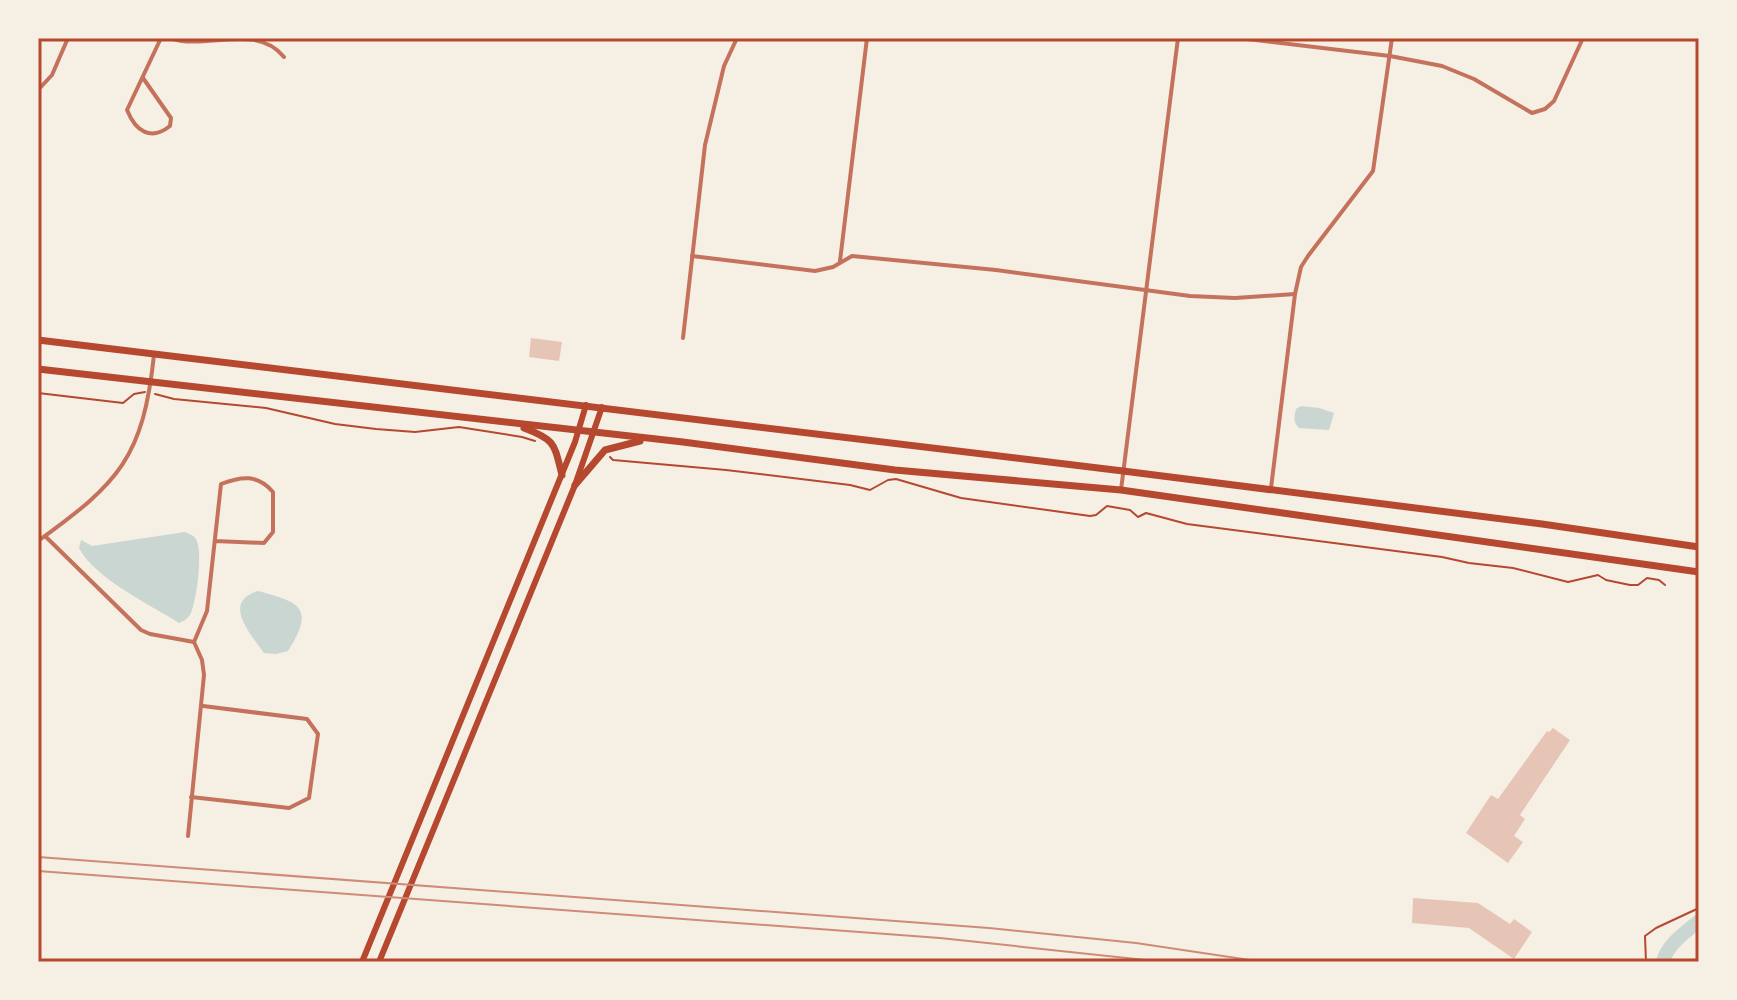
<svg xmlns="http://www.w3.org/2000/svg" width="1737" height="1000" viewBox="0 0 1737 1000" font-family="Manrope,sans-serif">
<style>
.water{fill:#c9d6d2}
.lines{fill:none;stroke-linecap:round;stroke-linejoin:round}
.river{stroke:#c9d6d2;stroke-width:14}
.building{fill:#e6c5b7}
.path{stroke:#b5482f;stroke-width:2}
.minor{stroke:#c5725c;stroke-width:4}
.secondary{stroke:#b5482f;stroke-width:6}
.primary{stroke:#b5482f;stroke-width:7}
.rail{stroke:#cf8b77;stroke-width:2}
.neatline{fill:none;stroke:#b5482f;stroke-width:3}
</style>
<rect width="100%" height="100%" fill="#f6efe4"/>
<g class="water">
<path d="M1301 406 1319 408 1334 413 1329 430 1299 428C1293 422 1294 417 1296 409Z"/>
<path d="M185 532C191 535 192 534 196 539 203 551 197 596 192 610 190 617 186 620 179 623 151 605 94 578 79 548L81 540 92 546Z"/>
<path d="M258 591C299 602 316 607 288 651L276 654 264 653C251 634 221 602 258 591Z"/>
</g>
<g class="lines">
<path class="river" d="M1663 962C1667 944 1686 932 1699 921"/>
</g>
<g class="building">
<path d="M531 338 562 342 559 361 529 357Z"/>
<path d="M1553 728 1570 740 1520 815 1525 819 1514 836 1523 842 1508 863 1466 833 1491 795 1498 799 1547 731 1549 732Z"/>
<path d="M1413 898 1478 903 1510 924 1514 919 1532 932 1514 959 1469 928 1412 923Z"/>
</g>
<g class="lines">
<g class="path">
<path d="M38 393 123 403 134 394 145 392"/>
<path d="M155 394 174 399 266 408 335 424 376 429 415 432 459 427 522 437 535 441"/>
<path d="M610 457 613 460 726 470 850 485 870 490 888 480 896 479 961 498 1090 516 1096 515 1107 506 1130 510 1138 517 1146 513 1187 524 1442 557 1469 563 1513 568 1568 582 1598 575 1606 580 1630 585H1638L1647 578 1659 580 1665 585"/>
<path d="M1646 962 1645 936 1656 928 1699 908"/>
</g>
<g class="minor">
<path d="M170 38C206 51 256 22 284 57"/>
<path d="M1239 38 1390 56 1442 66 1474 79 1532 113 1545 109 1554 101 1583 38"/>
<path d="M143 78 171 118 170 126C151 141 136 132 127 110L161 38"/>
<path d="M38 90 52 75 68 38"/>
<path d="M692 256 815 271 833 267 852 256 996 270 1190 296 1235 298 1295 294"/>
<path d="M840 261 867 38"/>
<path d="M683 338 705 145 724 66 737 38"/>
<path d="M1271 488 1295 294 1301 267 1308 256 1373 171 1392 38"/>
<path d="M1121 490 1178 38"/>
<path d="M45 536 141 630 150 634 194 642"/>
<path d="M38 541C120 482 143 457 154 355"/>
<path d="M191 797 289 808 309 798 318 734 307 719 203 706"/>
<path d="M188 836 204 675 202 660 194 642 207 611 221 484C242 476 257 474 273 492V532L264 543 215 541"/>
</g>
<g class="secondary">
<path d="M362 962 575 442 586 405"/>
<path d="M379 962 575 485 602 407"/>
</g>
<g class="primary">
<path d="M38 340 1123 471 1542 524 1699 547"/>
<path d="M38 369 683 442 895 470 1121 490 1699 572"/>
<path d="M524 428C556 440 554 444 562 475"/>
<path d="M575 485 605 450 640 441"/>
</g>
<g class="rail">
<path d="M38 857 989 928 1136 943 1263 962"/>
<path d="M38 871 940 938 1164 962"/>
</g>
</g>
<rect width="1737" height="1000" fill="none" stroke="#f6efe4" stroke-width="80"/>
<rect x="40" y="40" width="1657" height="920" class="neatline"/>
</svg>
